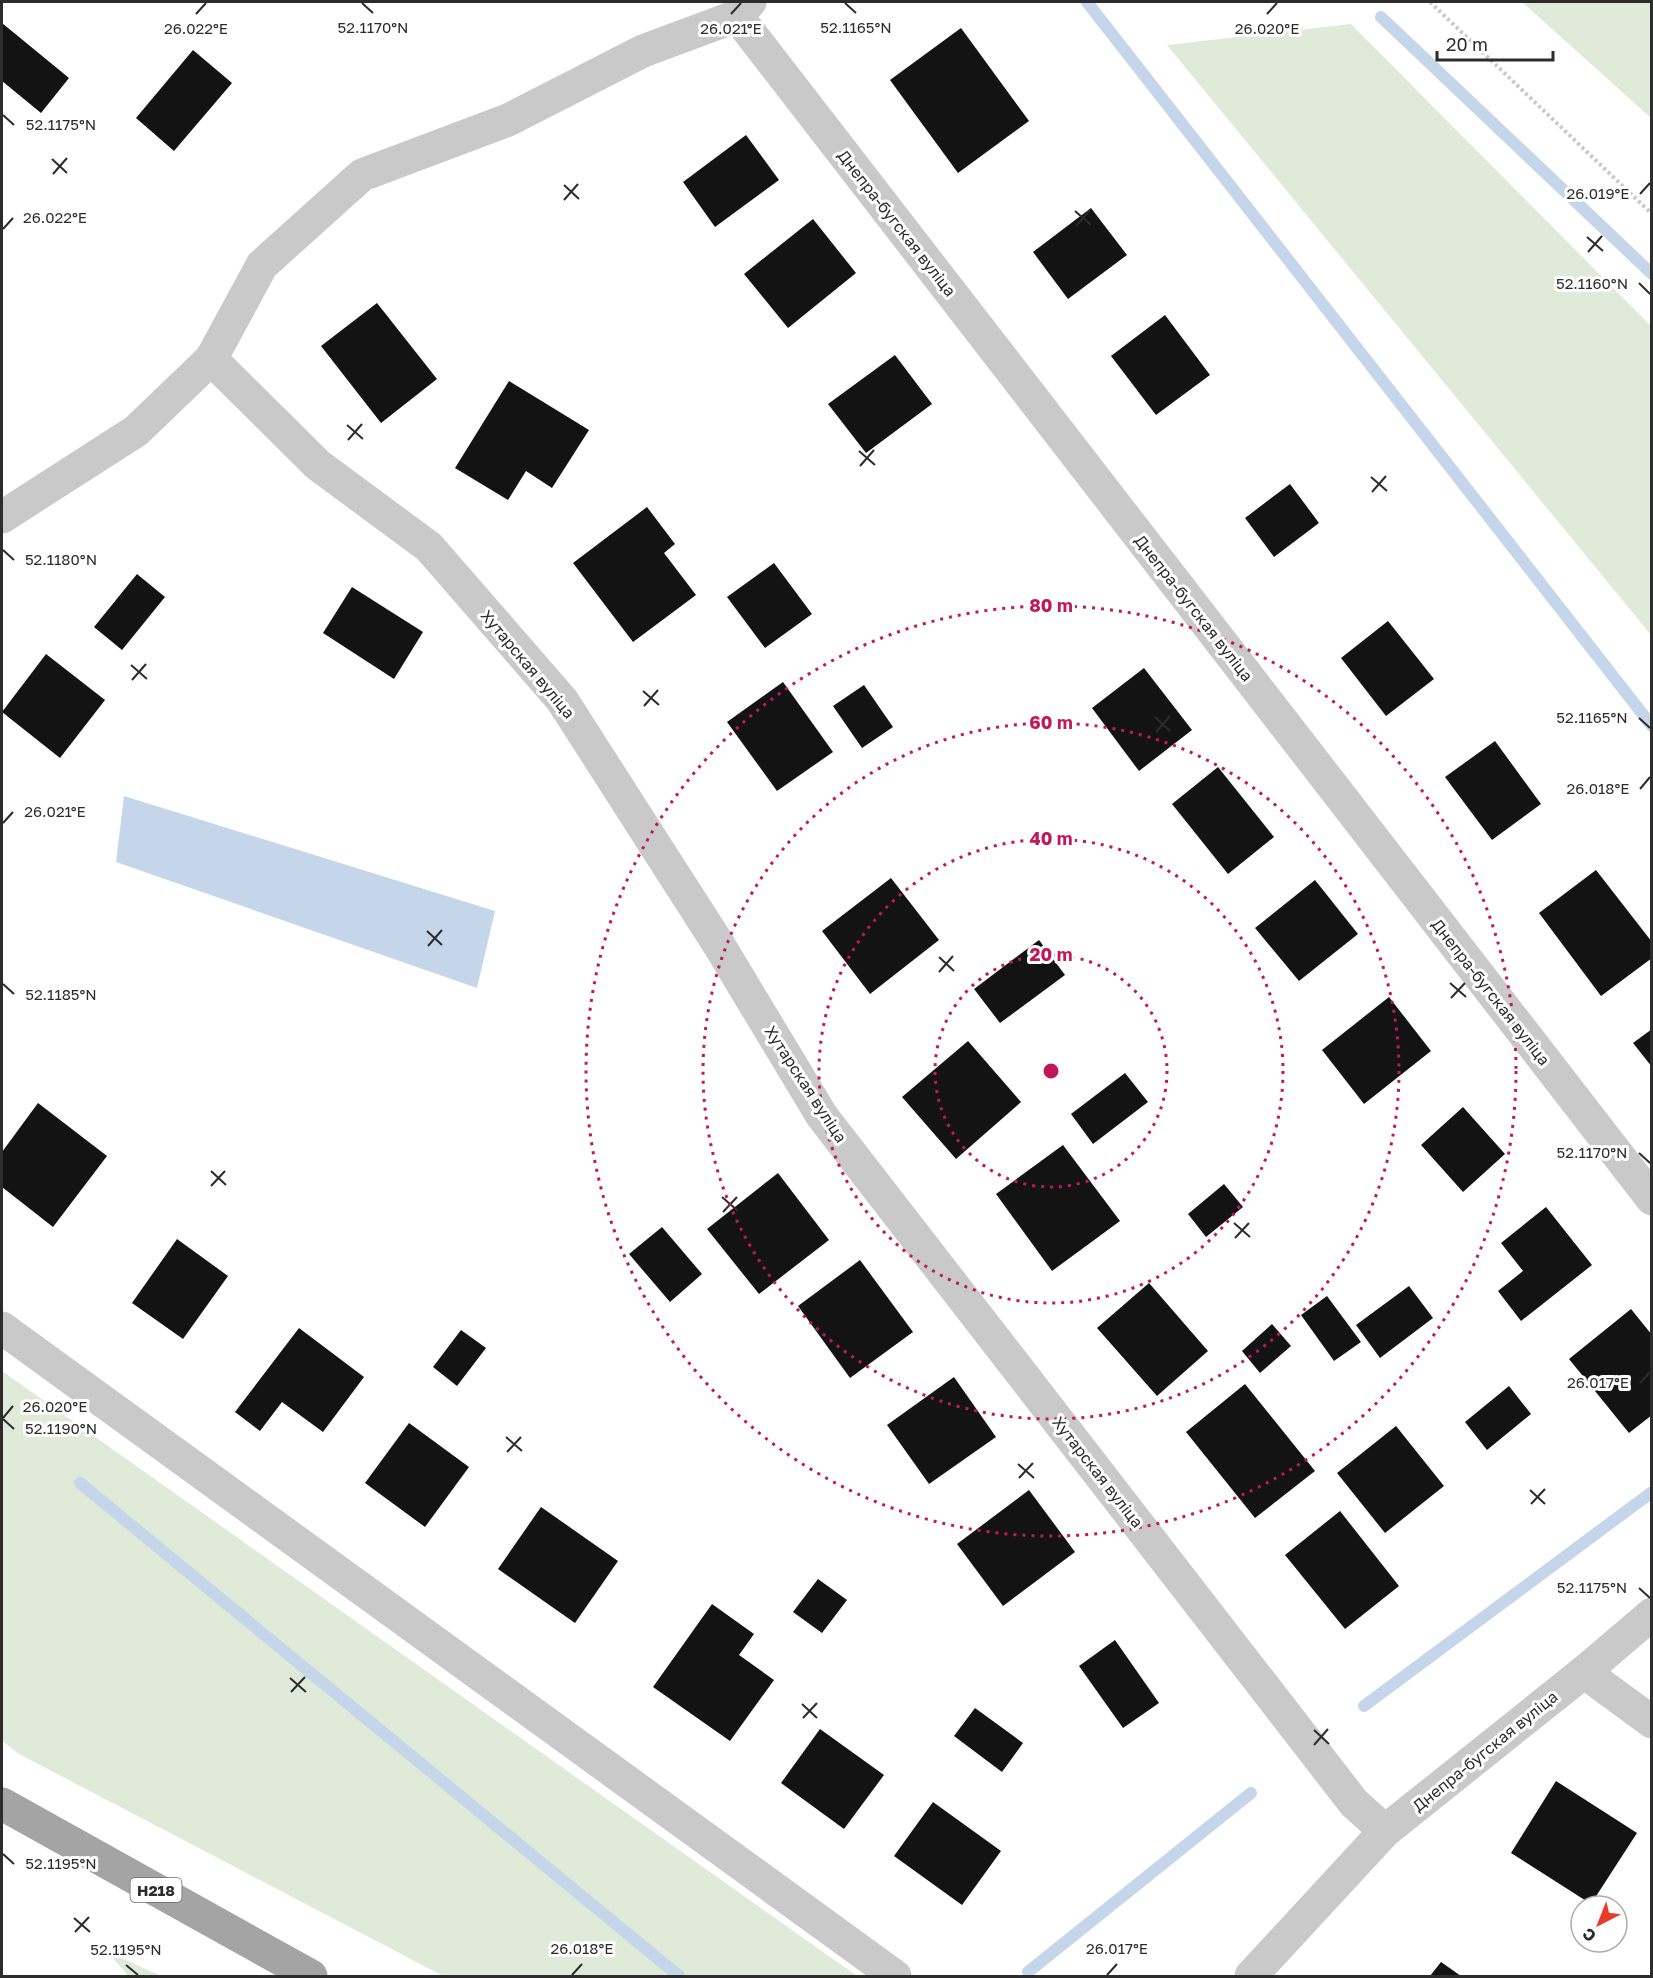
<svg xmlns="http://www.w3.org/2000/svg" width="1653" height="1978" viewBox="0 0 1653 1978" font-family="'Golos Text',sans-serif">
<style>
.green{fill:#e0ead9}
.water{fill:#c5d6eb}
.lines{fill:none;stroke-linecap:round;stroke-linejoin:round}
.stream{stroke:#c5d6eb;stroke-width:12}
.building{fill:#131313}
.path{stroke:#c9c9c9;stroke-width:4;stroke-dasharray:3 3;stroke-linecap:butt}
.minor{stroke:#c9c9c9;stroke-width:33}
.major{stroke:#a4a4a4;stroke-width:33}
.ticks{fill:none;stroke:#2c2c2c;stroke-width:2}
.ring{fill:none;stroke:#c2185b;stroke-width:3;stroke-dasharray:3 6}
.labels{text-anchor:middle;dominant-baseline:central;stroke-width:6;stroke-linejoin:round;paint-order:stroke}
.shield{fill:#fff;stroke:#6b6b6b;stroke-width:1.5}
.shield-label{font-size:15px;font-weight:bold;fill:#2c2c2c}
.street-label{font-size:16px;fill:#2c2c2c;stroke:#fff}
.ticks-label{font-size:15px;text-anchor:middle;fill:#2c2c2c;stroke:#fff;stroke-width:6;stroke-linejoin:round;paint-order:stroke}
.centre{fill:#c2185b;stroke:#fff;stroke-width:3}
.ring-label{font-size:18px;text-anchor:middle;font-weight:bold;fill:#c2185b;stroke:#fff;stroke-width:6;stroke-linejoin:round;paint-order:stroke}
</style>
<rect width="100%" height="100%" fill="#fff"/>
<g class="green">
<path d="M1522 2H1651V118Z"/>
<path d="M1351 24 1651 326V635L1167 45Z"/>
<path d="M2 1371 857 1976H443L19 1754 2 1741Z"/>
<path d="M108 1952 161 1976H128Z"/>
</g>
<path class="water" d="M124 796 495 911 477 988 116 862Z"/>
<g class="lines">
<g class="stream">
<path d="M1087 2 1652 726"/>
<path d="M1381 17 1652 274"/>
<path d="M80 1483 679 1976"/>
<path d="M1364 1706 1652 1492"/>
<path d="M1028 1972 1251 1793"/>
</g>
</g>
<g class="building">
<path d="M2 23 69 78 41 113 2 81Z"/>
<path d="M961 28 1029 121 958 173 890 80Z"/>
<path d="M193 50 232 83 174 151 136 118Z"/>
<path d="M746 135 779 180 715 227 683 182Z"/>
<path d="M1091 208 1127 255 1068 299 1033 252Z"/>
<path d="M813 219 856 273 788 328 744 274Z"/>
<path d="M377 303 437 379 381 423 321 346Z"/>
<path d="M1165 315 1210 375 1156 415 1111 356Z"/>
<path d="M895 355 932 404 866 453 828 404Z"/>
<path d="M509 381 589 430 552 488 526 471 508 500 455 468Z"/>
<path d="M1290 484 1319 523 1274 557 1245 518Z"/>
<path d="M647 507 675 544 664 553 696 595 633 642 573 563Z"/>
<path d="M774 563 812 614 765 648 727 597Z"/>
<path d="M137 574 165 597 122 650 94 627Z"/>
<path d="M352 587 423 632 394 679 323 633Z"/>
<path d="M1388 621 1434 679 1386 716 1341 658Z"/>
<path d="M46 654 105 700 60 758 2 712Z"/>
<path d="M1144 668 1192 730 1139 771 1092 708Z"/>
<path d="M783 682 833 752 777 791 727 722Z"/>
<path d="M864 685 893 727 862 748 833 706Z"/>
<path d="M1495 741 1541 804 1492 840 1445 777Z"/>
<path d="M1218 767 1274 837 1228 874 1172 804Z"/>
<path d="M1596 870 1652 942V958L1601 996 1539 913Z"/>
<path d="M891 878 939 940 870 994 822 931Z"/>
<path d="M1315 880 1358 934 1299 981 1255 928Z"/>
<path d="M1039 940 1065 975 1000 1023 974 989Z"/>
<path d="M1389 997 1431 1051 1364 1104 1322 1050Z"/>
<path d="M1652 1029V1067L1633 1043Z"/>
<path d="M968 1041 1021 1102 956 1159 902 1097Z"/>
<path d="M1125 1073 1148 1102 1093 1144 1071 1114Z"/>
<path d="M38 1103 107 1156 53 1227 2 1187V1152Z"/>
<path d="M1463 1107 1505 1154 1463 1192 1421 1145Z"/>
<path d="M1063 1145 1120 1221 1052 1271 996 1194Z"/>
<path d="M778 1173 829 1240 759 1294 707 1229Z"/>
<path d="M1224 1184 1243 1207 1206 1237 1188 1214Z"/>
<path d="M1546 1207 1592 1265 1521 1321 1498 1291 1523 1271 1501 1243Z"/>
<path d="M662 1227 702 1274 670 1302 629 1254Z"/>
<path d="M177 1239 228 1276 183 1339 132 1303Z"/>
<path d="M860 1260 913 1332 850 1378 798 1306Z"/>
<path d="M1149 1283 1208 1351 1157 1396 1097 1328Z"/>
<path d="M1409 1286 1433 1318 1380 1358 1356 1325Z"/>
<path d="M1327 1296 1361 1342 1334 1361 1301 1315Z"/>
<path d="M1631 1309 1652 1335V1415L1629 1433 1569 1359Z"/>
<path d="M1272 1324 1291 1346 1260 1373 1242 1351Z"/>
<path d="M299 1328 364 1377 323 1432 282 1402 260 1431 235 1412Z"/>
<path d="M461 1330 486 1348 457 1386 433 1367Z"/>
<path d="M954 1377 996 1437 929 1484 887 1425Z"/>
<path d="M1245 1384 1315 1471 1255 1518 1186 1432Z"/>
<path d="M1509 1386 1531 1414 1487 1450 1465 1422Z"/>
<path d="M409 1423 469 1467 425 1527 365 1483Z"/>
<path d="M1396 1426 1444 1486 1385 1533 1337 1473Z"/>
<path d="M1029 1490 1075 1552 1003 1606 957 1544Z"/>
<path d="M541 1507 618 1561 575 1623 498 1569Z"/>
<path d="M1340 1511 1399 1586 1345 1629 1285 1555Z"/>
<path d="M818 1579 847 1600 822 1633 793 1612Z"/>
<path d="M712 1604 754 1634 739 1655 774 1680 730 1741 653 1687Z"/>
<path d="M1115 1640 1159 1703 1123 1728 1079 1666Z"/>
<path d="M975 1708 1023 1743 1002 1772 954 1736Z"/>
<path d="M820 1729 884 1775 844 1829 781 1783Z"/>
<path d="M1556 1781 1637 1833 1591 1904 1511 1853Z"/>
<path d="M933 1802 1001 1851 962 1905 894 1856Z"/>
<path d="M1441 1962 1461 1976H1430Z"/>
</g>
<g class="lines">
<path class="path" d="M1430 2 1652 214"/>
<g class="minor">
<path d="M750 2 737 16 1652 1199"/>
<path d="M211 359 318 465 429 547 562 700 719 945 822 1116 1354 1803 1385 1831"/>
<path d="M2 517 136 431 211 359 262 265 362 175 508 120 643 51 737 16"/>
<path d="M2 1328 895 1976"/>
<path d="M1584 1672 1652 1614"/>
<path d="M1251 1976 1385 1831 1584 1672 1652 1722"/>
</g>
<path class="major" d="M2 1804 311 1976"/>
</g>
<path class="ticks" d="M362 3 373 13M845 3 856 13M196 14 206 3M731 14 741 3M1267 14 1277 3M3 115 14 125M52 159 67 173M53 174 67 158M564 185 579 199M1640 194 1650 183M564 200 578 184M1075 211 1091 225M1076 226 1090 210M3 229 13 218M1587 237 1603 251M1588 252 1602 236M1639 283 1650 294M347 425 363 439M348 440 362 424M859 451 875 465M860 466 874 450M1371 477 1387 491M1372 492 1386 476M3 550 14 560M131 665 147 679M132 680 146 664M643 691 659 705M644 706 658 690M1155 717 1170 731M1639 718 1650 728M1156 732 1170 716M1640 789 1650 777M3 823 13 812M427 931 442 945M428 946 442 930M939 957 954 971M939 972 953 956M1450 983 1466 997M3 984 14 994M1451 998 1465 983M1639 1153 1650 1163M211 1171 226 1185M211 1186 225 1171M722 1197 738 1211M723 1212 737 1197M1234 1223 1250 1237M1235 1238 1249 1223M1640 1383 1650 1372M3 1418 13 1406M3 1419 14 1429M506 1437 522 1451M507 1452 521 1437M1018 1464 1034 1478M1019 1478 1033 1463M1530 1490 1545 1504M1531 1504 1545 1489M1639 1588 1650 1598M290 1678 306 1692M291 1692 305 1677M802 1704 817 1718M803 1718 817 1703M1314 1730 1329 1744M1314 1745 1328 1729M3 1854 14 1864M74 1918 90 1932M75 1932 89 1917M126 1965 138 1975M572 1975 582 1964M1107 1975 1117 1964"/>
<g class="ring">
<circle cx="1051" cy="1071" r="116"/>
<circle cx="1051" cy="1071" r="232"/>
<circle cx="1051" cy="1071" r="348"/>
<circle cx="1051" cy="1071" r="465"/>
</g>
<g class="labels">
<rect class="shield" x="130.5" y="1878" width="51" height="24" rx="4.5"/>
<g class="shield-label">
<text x="156" y="1890">Н218</text>
</g>
<g class="street-label">
<text transform="translate(897 223) rotate(52)">Днепра-бугская вуліца</text>
<text transform="translate(1194 608) rotate(52)">Днепра-бугская вуліца</text>
<text transform="translate(528 664) rotate(50)">Хутарская вуліца</text>
<text transform="translate(1491 992) rotate(52)">Днепра-бугская вуліца</text>
<text transform="translate(806 1084) rotate(57)">Хутарская вуліца</text>
<text transform="translate(1098 1472) rotate(52)">Хутарская вуліца</text>
<text transform="translate(1485 1751) rotate(-39)">Днепра-бугская вуліца</text>
</g>
</g>
<g class="ticks-label">
<text x="373" y="33">52.1170°N</text>
<text x="856" y="33">52.1165°N</text>
<text x="196" y="34">26.022°E</text>
<text x="731" y="34">26.021°E</text>
<text x="1267" y="34">26.020°E</text>
<text x="61" y="130">52.1175°N</text>
<text x="1598" y="199">26.019°E</text>
<text x="55" y="223">26.022°E</text>
<text x="1592" y="289">52.1160°N</text>
<text x="61" y="565">52.1180°N</text>
<text x="1592" y="723">52.1165°N</text>
<text x="1598" y="794">26.018°E</text>
<text x="55" y="817">26.021°E</text>
<text x="61" y="1000">52.1185°N</text>
<text x="1592" y="1158">52.1170°N</text>
<text x="1598" y="1388">26.017°E</text>
<text x="55" y="1412">26.020°E</text>
<text x="61" y="1434">52.1190°N</text>
<text x="1592" y="1593">52.1175°N</text>
<text x="61" y="1869">52.1195°N</text>
<text x="582" y="1954">26.018°E</text>
<text x="1117" y="1954">26.017°E</text>
<text x="126" y="1955">52.1195°N</text>
</g>
<circle cx="1051" cy="1071" r="9" class="centre"/>
<g class="ring-label">
<text x="1051" y="612">80 m</text>
<text x="1051" y="729">60 m</text>
<text x="1051" y="845">40 m</text>
<text x="1051" y="961">20 m</text>
</g>
<rect width="1653" height="1978" fill="none" stroke="#2c2c2c" stroke-width="6"/>
<g transform="translate(1599 1924) rotate(222)"><circle r="28" fill="#ffffff" stroke="#ababab" stroke-width="1.5"/>
<path d="M0-4.5L10 22L0 15L-10 22Z" fill="#e73c2a"/>
<text y="-9" font-size="16" font-weight="bold" text-anchor="middle" fill="#2c2c2c">С</text>
</g>
<path d="M1437 51v9h116v-9" fill="none" stroke="#2c2c2c" stroke-width="3"/>
<text x="1446" y="51" font-size="18" fill="#2c2c2c" stroke="#ffffff" stroke-width="4.5" paint-order="stroke">20 m</text>
</svg>
